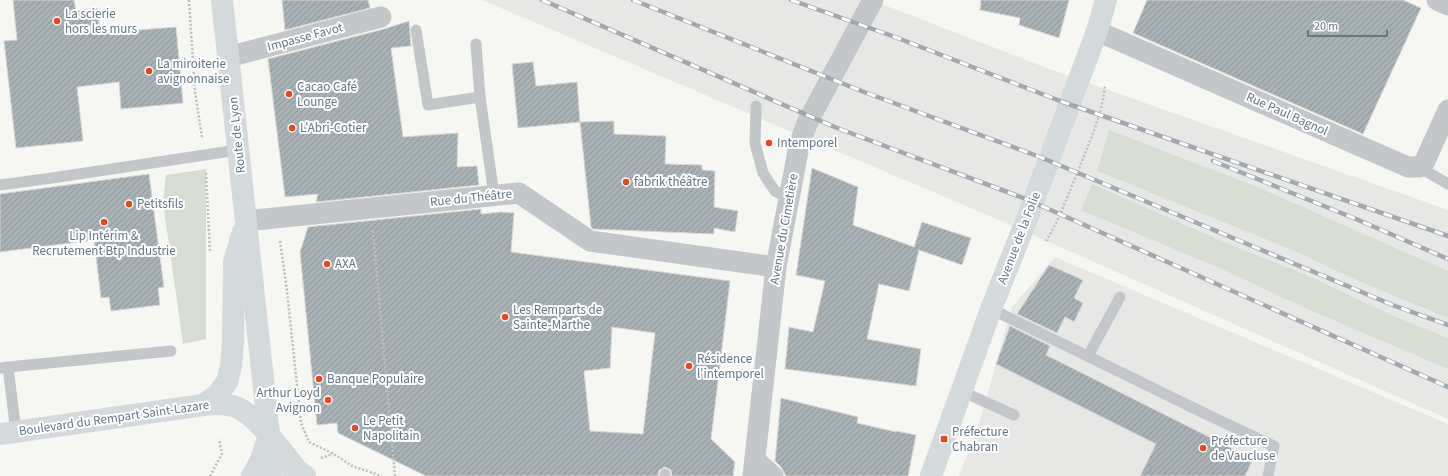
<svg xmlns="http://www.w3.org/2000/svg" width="1448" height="476" viewBox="0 0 1448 476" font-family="'Source Sans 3',sans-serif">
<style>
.built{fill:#e7e8e6}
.green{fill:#d7ddd3}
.building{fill:url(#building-hatch);stroke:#d8d7d5;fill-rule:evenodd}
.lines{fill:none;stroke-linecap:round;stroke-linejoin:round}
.path{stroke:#bdbfc1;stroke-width:2.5;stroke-dasharray:2 2;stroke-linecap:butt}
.lane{stroke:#c3c7ca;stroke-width:11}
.street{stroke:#c3c7ca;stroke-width:21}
.secondary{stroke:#d4d9dc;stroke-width:22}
.primary{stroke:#d4d9dc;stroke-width:22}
.rail-casing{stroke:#a1a9ae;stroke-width:4.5}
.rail{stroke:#fff;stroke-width:3;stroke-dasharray:9;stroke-linecap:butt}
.poi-dot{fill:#e84821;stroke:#fff;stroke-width:1.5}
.labels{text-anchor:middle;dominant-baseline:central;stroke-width:4;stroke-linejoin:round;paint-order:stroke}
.poi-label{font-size:13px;fill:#647784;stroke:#fff;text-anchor:start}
.street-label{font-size:13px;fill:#647784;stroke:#fff}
</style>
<defs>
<pattern id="building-hatch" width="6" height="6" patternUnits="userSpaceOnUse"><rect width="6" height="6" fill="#a8b1b6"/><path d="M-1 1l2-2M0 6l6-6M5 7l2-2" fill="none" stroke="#8c959a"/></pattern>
</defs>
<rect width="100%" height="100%" fill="#f6f6f2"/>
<g class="built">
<path d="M482 0H871L1052 70 1448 210V419L1006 223Z"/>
<path d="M1055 257 1448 424V476H959L981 417 1012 307Z"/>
</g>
<g class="green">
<path d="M1109 130 1255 186 1448 271V318L1354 279 1290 249 1097 171Z"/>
<path d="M206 169V339L183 344 163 202 166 175Z"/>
<path d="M1092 184 1222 241 1313 278 1389 314 1448 338V369L1305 308 1224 270 1081 210Z"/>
</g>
<g class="building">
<path d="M13 0H74L76 11 97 8 100 33 176 27 183 103 121 109 119 82 77 87 83 141 16 148 4 41 17 40Z"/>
<path d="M282 0H368L370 8 285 30Z"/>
<path d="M981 0H1069L1059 38 1019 25 1020 18 980 10Z"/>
<path d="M1147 0H1403L1421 8 1363 134 1133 33Z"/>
<path d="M409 21 411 46 391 48 403 137 458 133 457 167 477 166 479 185 316 202 318 194 285 197 268 59 384 29Z"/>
<path d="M533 62 536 86 577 82 580 122 518 128 512 64Z"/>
<path d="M614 121V134L666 136 665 164 702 165V170L715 171 714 207 738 211 735 232 714 228V234L593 229 591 227 580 122Z"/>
<path d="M812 168 858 187 853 225 914 247 922 222 971 238 962 265 919 250 909 291 879 284 867 339 921 349 916 386 785 369 789 327 813 332 825 281 796 275Z"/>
<path d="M149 174 164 287 158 288 160 305 111 311 109 297 101 298 94 240 0 252V194Z"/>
<path d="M481 209V214L501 212 514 213 511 252 730 281 711 439 735 462 733 476H672L671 470 665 467 659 470 658 476H426L338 433 337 423 317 425 300 252 308 227ZM612 327 655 333 643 434 590 431 584 371 610 368Z"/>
<path d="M1049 265 1083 280 1074 298 1083 303 1074 322 1065 317 1057 333 1017 314Z"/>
<path d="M1010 326 1050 346 1046 355 1253 459 1245 476H1140L1156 444 996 364Z"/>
<path d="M781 398 858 417 857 423 896 432V431L916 435 908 476H786L781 467 775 461Z"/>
</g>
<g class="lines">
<g class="path">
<path d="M189 0 195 92 202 137"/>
<path d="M206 173 210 252"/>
<path d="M373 231 395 476"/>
<path d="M280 241 287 291 301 423 309 442 334 454 352 466 382 476"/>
<path d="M1046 241C1059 220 1067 197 1077 174 1088 145 1102 116 1105 86"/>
<path d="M321 458 333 454"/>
<path d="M210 476 222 454 219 439"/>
</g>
<g class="lane">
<path d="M416 30 428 105 480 97 494 195"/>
<path d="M476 44 480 97"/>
<path d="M756 106 755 143 763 173 775 191 789 198"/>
<path d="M1419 167 1448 184"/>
<path d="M0 185 52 178 238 150"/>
<path d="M991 309 1210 416 1274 446 1268 476"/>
<path d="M1088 356 1120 297"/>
<path d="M8 367 171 351"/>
<path d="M1 368 8 367 16 432"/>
<path d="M961 391 1014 415"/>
<path d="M665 476V474"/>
</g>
<g class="street">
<path d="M1437 0 1448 5"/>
<path d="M1097 31 1408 167H1419L1425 161 1448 110"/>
<path d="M228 57 381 17"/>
<path d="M246 221 519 193 590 241 776 267"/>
<path d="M755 460 773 476"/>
<path d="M753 476 776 267 799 146 807 123 873 0"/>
</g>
<path class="secondary" d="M931 476 991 309 1028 216 1097 31 1106 0"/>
<g class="primary">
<path d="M222 0 272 463 276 476"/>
<path d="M203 405 217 395 227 382 231 366 233 342 234 262 243 232"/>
<path d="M0 434 203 405C213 404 223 404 233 406 255 412 283 453 298 471L305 476"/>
<path d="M252 476 260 462 268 439"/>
</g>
<defs>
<g id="rail">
<path d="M542 0 837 128 1026 199 1448 387"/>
<path d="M633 0 864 92 1040 157 1395 306 1448 325"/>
<path d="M791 0 895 37 1060 101 1448 236"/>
<path d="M1213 161 1356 219 1448 259"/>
</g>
</defs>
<use href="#rail" class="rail-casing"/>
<use href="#rail" class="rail"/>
</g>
<g class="poi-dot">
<circle cx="57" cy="21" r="4"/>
<circle cx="149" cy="71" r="4"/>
<circle cx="289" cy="94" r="4"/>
<circle cx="292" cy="128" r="4"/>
<circle cx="769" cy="143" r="4"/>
<circle cx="626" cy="182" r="4"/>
<circle cx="129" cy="204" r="4"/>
<circle cx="104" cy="222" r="4"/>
<circle cx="327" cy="264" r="4"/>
<circle cx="505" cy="317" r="4"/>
<circle cx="689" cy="366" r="4"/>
<circle cx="319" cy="379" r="4"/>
<circle cx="328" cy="400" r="4"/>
<circle cx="355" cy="428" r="4"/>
<rect x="940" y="435" width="8" height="8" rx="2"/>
<circle cx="1203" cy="448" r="4"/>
</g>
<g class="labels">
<g class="poi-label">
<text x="65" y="14">La scierie<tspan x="65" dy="15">hors les murs</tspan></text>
<text x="157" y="64">La miroiterie<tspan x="157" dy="15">avignonnaise</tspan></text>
<text x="297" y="87">Cacao Café<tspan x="297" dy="15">Lounge</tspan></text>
<text x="300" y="128">L'Abri-Cotier</text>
<text x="777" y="143">Intemporel</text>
<text x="634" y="182">fabrik théâtre</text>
<text x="137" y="204">Petitsfils</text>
<text x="104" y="236" text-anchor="middle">Lip Intérim &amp;<tspan x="104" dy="15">Recrutement Btp Industrie</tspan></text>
<text x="335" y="264">AXA</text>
<text x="513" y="310">Les Remparts de<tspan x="513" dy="15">Sainte-Marthe</tspan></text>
<text x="697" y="359">Résidence<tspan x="697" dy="15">l'intemporel</tspan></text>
<text x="327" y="379">Banque Populaire</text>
<text x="320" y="393" text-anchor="end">Arthur Loyd<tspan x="320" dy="15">Avignon</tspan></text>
<text x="363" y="421">Le Petit<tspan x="363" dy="15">Napolitain</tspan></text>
<text x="952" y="432">Préfecture<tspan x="952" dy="15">Chabran</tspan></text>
<text x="1211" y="441">Préfecture<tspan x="1211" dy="15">de Vaucluse</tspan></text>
</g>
<g class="street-label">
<text transform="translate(305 37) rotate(-15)">Impasse Favot</text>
<text transform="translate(1287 114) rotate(24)">Rue Paul Bagnol</text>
<text transform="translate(237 135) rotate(-96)">Route de Lyon</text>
<text transform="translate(471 198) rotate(-6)">Rue du Théâtre</text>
<text transform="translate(784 229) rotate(-80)">Avenue du Cimetière</text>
<text transform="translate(1019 238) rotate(-69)">Avenue de la Folie</text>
<text transform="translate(114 418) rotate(-8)">Boulevard du Rempart Saint-Lazare</text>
</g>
</g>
<path d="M1308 30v6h79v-6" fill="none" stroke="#647784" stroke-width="2"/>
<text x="1314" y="30" font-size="12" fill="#647784" stroke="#ffffff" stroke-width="3" paint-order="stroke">20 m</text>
</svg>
